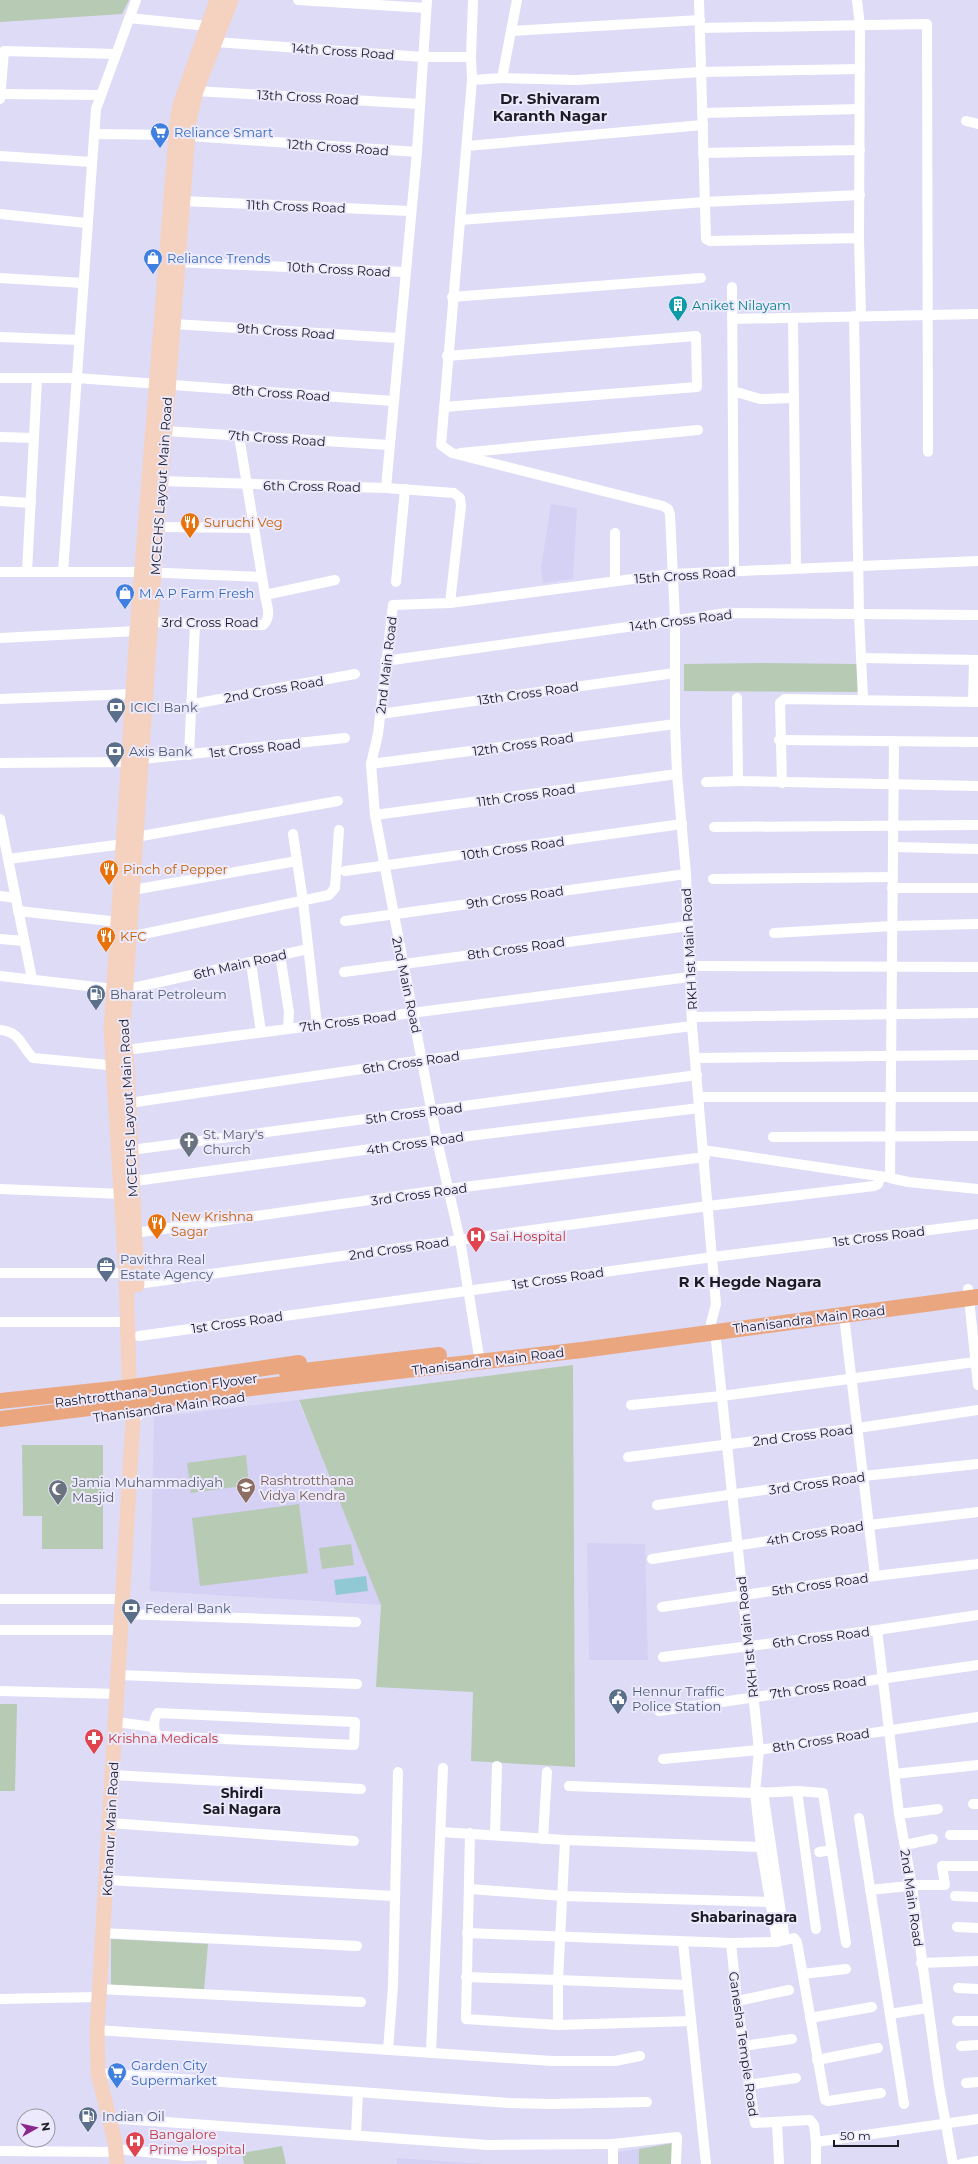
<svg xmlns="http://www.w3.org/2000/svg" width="978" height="2164" viewBox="0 0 978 2164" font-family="Montserrat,sans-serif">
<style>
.built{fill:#d5d1f4}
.green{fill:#b6cab4}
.water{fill:#90c9d3}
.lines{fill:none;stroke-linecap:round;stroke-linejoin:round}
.minor{stroke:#fff;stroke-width:10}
.tertiary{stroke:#fff;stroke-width:13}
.secondary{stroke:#f4d2bf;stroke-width:15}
.primary{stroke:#e9a67f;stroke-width:16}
.labels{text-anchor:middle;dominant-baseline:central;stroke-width:4;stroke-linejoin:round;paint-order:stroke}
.street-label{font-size:13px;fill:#1d1b26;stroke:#ebe9fb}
.shop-label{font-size:13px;fill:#366cbe;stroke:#ebe9fb;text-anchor:start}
.culture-label{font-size:13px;fill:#0d838f;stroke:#ebe9fb;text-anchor:start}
.food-label{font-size:13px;fill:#c56008;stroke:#ebe9fb;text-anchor:start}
.service-label{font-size:13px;fill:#4e5e75;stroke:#ebe9fb;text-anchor:start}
.worship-label{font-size:13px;fill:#5b616d;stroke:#ebe9fb;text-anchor:start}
.health-label{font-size:13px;fill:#be3a42;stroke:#ebe9fb;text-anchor:start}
.education-label{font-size:13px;fill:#785e54;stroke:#ebe9fb;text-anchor:start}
.neighbourhood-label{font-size:14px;font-weight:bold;fill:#1d1b26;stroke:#ebe9fb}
.quarter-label{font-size:15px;font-weight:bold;fill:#1d1b26;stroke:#ebe9fb}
</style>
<rect width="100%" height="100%" fill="#dedbf7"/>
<g class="built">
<path d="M551 504 577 508 573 579 543 583 541 568Z"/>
<path d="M298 1400 382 1605 150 1591 154 1417Z"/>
<path d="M587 1543 645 1544 648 1660H589Z"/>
<path d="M673 2143V2164H618V2152Z"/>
<path d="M397 2158 483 2164H397Z"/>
</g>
<g class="green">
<path d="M0 0H129L122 14 0 22Z"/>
<path d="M761 663 857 664 859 692 684 691V664Z"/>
<path d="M573 1365 575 1767 471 1761 473 1692 376 1687 381 1605 299 1400Z"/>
<path d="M22 1445H103V1549H42V1516H23Z"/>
<path d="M246 1455 249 1485 191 1493 187 1463Z"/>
<path d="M299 1504 308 1573 200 1586 192 1518Z"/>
<path d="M351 1544 354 1565 322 1569 319 1548Z"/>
<path d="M0 1704H17L15 1791H0Z"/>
<path d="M111 1939 208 1944 204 1990 111 1985Z"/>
<path d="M673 2143V2164H639V2149Z"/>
<path d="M282 2146 286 2164H244L242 2153Z"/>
</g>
<path class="water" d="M366 1576 368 1591 336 1595 334 1580Z"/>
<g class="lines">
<g class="minor">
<path d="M298 0 426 8"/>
<path d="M473 0 471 57 472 80 441 445 452 453 663 506 668 509 670 514 675 620V724L677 774 686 874 692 1026 716 1304 711 1323"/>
<path d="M699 0 706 239 710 241 859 238 861 316"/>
<path d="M857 0 860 26 859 238"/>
<path d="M129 18 208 26"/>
<path d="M700 28 927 24 928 452"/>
<path d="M511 31 700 20"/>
<path d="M216 42 423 57H471"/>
<path d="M502 78 577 80 701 72 860 69"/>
<path d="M472 80 502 78 517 0"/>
<path d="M196 91 420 104"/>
<path d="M0 94 101 95"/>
<path d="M0 99 4 51 116 54"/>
<path d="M702 113 859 109"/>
<path d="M966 121 978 124"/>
<path d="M94 134 176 135 417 152"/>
<path d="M467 146 703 125"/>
<path d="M703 153 860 150"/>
<path d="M0 156 92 162"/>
<path d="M183 201 410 211"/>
<path d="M0 214 86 223"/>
<path d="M460 220 705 202 860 195"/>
<path d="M173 262 405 272"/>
<path d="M0 278 83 283"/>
<path d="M732 287 734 571"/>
<path d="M452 297 701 278"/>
<path d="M854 316 859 614 863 699"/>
<path d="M732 319 978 314"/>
<path d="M793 319 796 568"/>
<path d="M174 324 398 338"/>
<path d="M0 337 79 340"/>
<path d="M0 378H76L393 401"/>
<path d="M733 391 760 399 794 398"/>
<path d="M444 407 697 387 696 336 447 356"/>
<path d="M166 431 389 445"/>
<path d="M239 436 265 595"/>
<path d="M0 437 34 438"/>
<path d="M460 453 698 430"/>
<path d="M161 481 386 488 454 493 460 498 461 506 450 603"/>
<path d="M386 488 417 152 427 0"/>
<path d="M0 501 31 503"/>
<path d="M159 527 253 528"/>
<path d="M615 533V581"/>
<path d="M0 572H142L262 577"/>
<path d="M27 572 37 379"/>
<path d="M63 572 96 109 136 0"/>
<path d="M396 582 405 489"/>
<path d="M152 622 195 624 263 625C272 617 267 606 265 595L335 580"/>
<path d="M0 638 137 631"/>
<path d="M861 658 978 660"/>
<path d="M385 661 727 613 978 615"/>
<path d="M737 698 738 781 978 786"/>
<path d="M0 699 133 694"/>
<path d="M973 702 974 660"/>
<path d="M193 704 355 674"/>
<path d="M380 714 675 673"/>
<path d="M779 740 978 742"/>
<path d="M894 741 890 1178 908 1182 978 1189"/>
<path d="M189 755 195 624"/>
<path d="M142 759 345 738"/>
<path d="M0 763 130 762"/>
<path d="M371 764 675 724"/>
<path d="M706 782 738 781"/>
<path d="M782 783 780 703 785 699 978 702"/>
<path d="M375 815 677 774"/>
<path d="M0 819 32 979"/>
<path d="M714 827 978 825"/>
<path d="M293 834 303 901 317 1025"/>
<path d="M136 837 338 801"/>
<path d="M893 847 978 849"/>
<path d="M8 859 124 844"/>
<path d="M345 871 682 824"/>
<path d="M713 879 892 877"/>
<path d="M892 888H978"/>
<path d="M127 891 297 861"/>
<path d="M0 896 16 898"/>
<path d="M18 911 119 922"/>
<path d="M345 921 686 874"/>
<path d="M774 933 892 926 978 924"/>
<path d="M129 937 329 895 335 888 339 830"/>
<path d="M0 939 24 941"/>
<path d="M280 955 289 1012 288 1028"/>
<path d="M251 963 261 1032"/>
<path d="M689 966 978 967"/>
<path d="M344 972 688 926"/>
<path d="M0 976 114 989"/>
<path d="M124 990 308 949"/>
<path d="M693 1017 978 1013"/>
<path d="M0 1030C20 1032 20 1044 33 1058L119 1066"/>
<path d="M126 1050 689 977"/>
<path d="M695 1058 978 1055"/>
<path d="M699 1097H978"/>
<path d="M129 1103 423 1060 692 1026"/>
<path d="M773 1137 978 1136"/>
<path d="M131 1150 697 1075"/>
<path d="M703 1150 885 1177"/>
<path d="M128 1182 437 1140 699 1108"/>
<path d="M0 1189 122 1194"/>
<path d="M134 1233 448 1189 705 1157"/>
<path d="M0 1273H126"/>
<path d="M137 1284 708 1206 874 1186 878 1184 880 1176"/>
<path d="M968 1289 978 1385"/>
<path d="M844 1316 875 1576"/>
<path d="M0 1322H128"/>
<path d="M715 1331 759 1750 755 1793 761 1847 777 1942"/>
<path d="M139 1336 713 1257 978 1224"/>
<path d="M480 1362 460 1240 437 1140 375 815 371 764 378 734 393 605 450 603 671 574 978 561"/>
<path d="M631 1405 722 1396 975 1362"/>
<path d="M628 1457 858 1428 978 1410"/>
<path d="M657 1505 863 1476 978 1464"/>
<path d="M652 1559 869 1525 978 1512"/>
<path d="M0 1599H123"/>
<path d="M662 1607 875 1576 978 1564"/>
<path d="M122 1614 356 1622"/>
<path d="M0 1630H121"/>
<path d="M877 1630 899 1814 912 1886 939 2086 953 2164"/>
<path d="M663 1657 877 1630 978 1615"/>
<path d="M119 1675 357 1684"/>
<path d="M0 1691 118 1694"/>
<path d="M659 1711 978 1665"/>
<path d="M158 1713 355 1722 354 1745 160 1736 155 1733C154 1727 153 1718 158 1713Z"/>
<path d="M116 1722 154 1727"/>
<path d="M663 1759 759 1750 978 1717"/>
<path d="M894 1774 978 1765"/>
<path d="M113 1775 361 1789"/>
<path d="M569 1786 755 1793 797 1791 823 1793 846 1943"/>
<path d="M797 1791 816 1929"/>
<path d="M763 1792 785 1940"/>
<path d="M973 1804H978"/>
<path d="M899 1814 938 1809"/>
<path d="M859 1818 904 2104"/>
<path d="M110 1823 354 1841"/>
<path d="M441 1832 565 1840 761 1847"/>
<path d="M470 1833 466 2019 558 2025 691 2021"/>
<path d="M495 1835 497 1766"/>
<path d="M950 1835H978"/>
<path d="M543 1839 547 1772"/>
<path d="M565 1840 558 1980 687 1985"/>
<path d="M905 1845 933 1839"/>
<path d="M819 1852 832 1850"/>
<path d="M107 1880 394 1896"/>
<path d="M470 1889 563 1896 770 1902"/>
<path d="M870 1890 918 1885H945L942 1866H978"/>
<path d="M955 1896 978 1897"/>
<path d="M957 1927 978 1928"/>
<path d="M103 1933 357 1946"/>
<path d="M467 1933 731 1943 777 1942 794 1938 797 1942 825 2100 828 2101 881 2093"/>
<path d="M683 1942 706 2164"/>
<path d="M731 1943 737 2001 755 2123 810 2120 814 2125 816 2142 978 2119"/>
<path d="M921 1963 978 1961"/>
<path d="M803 1974 846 1969"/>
<path d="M466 1977 558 1980V2025"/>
<path d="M958 1988 978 1989"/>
<path d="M99 1989 361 2002"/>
<path d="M0 1999 98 1997"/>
<path d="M737 2001 789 1990"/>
<path d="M890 2014 927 2008"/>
<path d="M810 2018 872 2007"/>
<path d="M957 2021H978"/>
<path d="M97 2030 552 2061H615L640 2056"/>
<path d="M743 2046 792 2039"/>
<path d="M961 2046 978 2045"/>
<path d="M388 2050 393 1986 398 1772"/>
<path d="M431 2053 443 1768"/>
<path d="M817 2060 878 2048"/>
<path d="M98 2073 509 2103 550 2104 647 2102"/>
<path d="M966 2083 978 2082"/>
<path d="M748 2085 796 2078"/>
<path d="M109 2118 488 2145 613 2144 677 2137 676 2164"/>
<path d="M777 2122 779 2164"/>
<path d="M356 2135 358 2092"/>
<path d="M816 2142V2164"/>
<path d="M116 2149 186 2156 208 2155 211 2157 212 2164"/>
<path d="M1 2151 116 2152"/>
<path d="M613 2164V2144"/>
<path d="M961 2164 978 2161"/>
</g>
<path class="tertiary" d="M130 1412 133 1419 141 1410"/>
<g class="secondary">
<path d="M137 1285 127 1065 123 1029 154 573 189 121 196 91 231 0"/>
<path d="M130 1412 126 1273 111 1030 137 631 177 121 180 105 217 0"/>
<path d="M117 2164 115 2142 98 2073 97 2030 133 1419"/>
</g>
<g class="primary">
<path d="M287 1373 439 1355"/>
<path d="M0 1401 133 1387 299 1363"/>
<path d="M0 1419 276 1385 582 1350 978 1297"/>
</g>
</g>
<defs>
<symbol id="supermarket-pin" viewBox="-11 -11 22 30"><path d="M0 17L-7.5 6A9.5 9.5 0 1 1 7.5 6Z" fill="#3f7fe0" stroke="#ebe9fb"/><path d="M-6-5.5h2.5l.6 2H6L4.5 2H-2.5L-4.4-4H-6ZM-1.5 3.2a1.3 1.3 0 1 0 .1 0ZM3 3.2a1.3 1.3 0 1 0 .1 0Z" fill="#fff"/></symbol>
<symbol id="shop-pin" viewBox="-11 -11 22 30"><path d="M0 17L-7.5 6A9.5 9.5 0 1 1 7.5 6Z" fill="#3f7fe0" stroke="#ebe9fb"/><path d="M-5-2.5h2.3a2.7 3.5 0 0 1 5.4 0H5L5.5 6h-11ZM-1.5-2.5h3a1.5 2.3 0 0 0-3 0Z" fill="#fff"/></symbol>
<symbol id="building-pin" viewBox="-11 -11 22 30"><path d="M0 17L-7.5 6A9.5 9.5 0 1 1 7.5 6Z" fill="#0f9aa8" stroke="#ebe9fb"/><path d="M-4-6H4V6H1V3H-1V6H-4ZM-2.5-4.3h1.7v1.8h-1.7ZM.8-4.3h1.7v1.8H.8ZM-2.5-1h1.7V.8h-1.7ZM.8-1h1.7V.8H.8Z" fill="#fff"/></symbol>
<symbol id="restaurant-pin" viewBox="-11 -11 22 30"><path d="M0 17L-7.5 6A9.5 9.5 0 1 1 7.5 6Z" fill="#e8710a" stroke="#ebe9fb"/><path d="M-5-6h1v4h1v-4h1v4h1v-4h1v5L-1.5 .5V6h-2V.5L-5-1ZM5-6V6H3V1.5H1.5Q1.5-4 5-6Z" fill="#fff"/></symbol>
<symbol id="bank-pin" viewBox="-11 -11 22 30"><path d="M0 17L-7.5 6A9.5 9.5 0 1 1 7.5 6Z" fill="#5c6f8a" stroke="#ebe9fb"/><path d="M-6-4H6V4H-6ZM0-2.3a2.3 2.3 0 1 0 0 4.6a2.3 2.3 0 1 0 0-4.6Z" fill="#fff"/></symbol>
<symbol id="fuel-pin" viewBox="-11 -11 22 30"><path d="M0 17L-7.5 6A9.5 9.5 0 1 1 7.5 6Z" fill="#5c6f8a" stroke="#ebe9fb"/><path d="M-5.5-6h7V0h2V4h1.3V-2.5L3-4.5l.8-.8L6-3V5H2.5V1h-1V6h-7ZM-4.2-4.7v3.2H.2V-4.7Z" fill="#fff"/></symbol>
<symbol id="church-pin" viewBox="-11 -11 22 30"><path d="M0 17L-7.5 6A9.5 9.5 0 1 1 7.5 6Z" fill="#6b7280" stroke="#ebe9fb"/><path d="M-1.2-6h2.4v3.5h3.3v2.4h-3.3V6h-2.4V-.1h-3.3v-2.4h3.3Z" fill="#fff"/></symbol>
<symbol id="hospital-pin" viewBox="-11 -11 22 30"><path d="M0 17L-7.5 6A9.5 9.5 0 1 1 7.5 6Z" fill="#e0444e" stroke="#ebe9fb"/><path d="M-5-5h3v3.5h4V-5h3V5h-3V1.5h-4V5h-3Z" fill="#fff"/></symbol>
<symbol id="office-pin" viewBox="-11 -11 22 30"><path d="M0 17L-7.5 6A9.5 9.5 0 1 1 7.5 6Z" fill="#5c6f8a" stroke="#ebe9fb"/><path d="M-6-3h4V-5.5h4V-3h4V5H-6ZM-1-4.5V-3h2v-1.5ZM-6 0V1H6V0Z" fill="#fff"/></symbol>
<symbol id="school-pin" viewBox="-11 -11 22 30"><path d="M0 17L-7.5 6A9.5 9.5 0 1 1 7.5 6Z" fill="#8d6e63" stroke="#ebe9fb"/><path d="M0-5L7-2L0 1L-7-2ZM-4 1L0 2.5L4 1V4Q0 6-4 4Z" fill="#fff"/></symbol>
<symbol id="mosque-pin" viewBox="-11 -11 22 30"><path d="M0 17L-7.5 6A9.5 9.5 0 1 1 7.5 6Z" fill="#6b7280" stroke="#ebe9fb"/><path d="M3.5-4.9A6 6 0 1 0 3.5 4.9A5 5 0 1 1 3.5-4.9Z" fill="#fff"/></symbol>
<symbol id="civic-pin" viewBox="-11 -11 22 30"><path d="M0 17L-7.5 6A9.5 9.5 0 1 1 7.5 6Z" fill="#5c6f8a" stroke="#ebe9fb"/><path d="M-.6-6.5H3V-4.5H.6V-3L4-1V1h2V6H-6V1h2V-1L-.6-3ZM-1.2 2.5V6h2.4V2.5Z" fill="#fff"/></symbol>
<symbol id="pharmacy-pin" viewBox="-11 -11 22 30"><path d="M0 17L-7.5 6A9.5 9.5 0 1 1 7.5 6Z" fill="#e0444e" stroke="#ebe9fb"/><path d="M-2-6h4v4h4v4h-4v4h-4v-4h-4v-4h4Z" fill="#fff"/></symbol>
</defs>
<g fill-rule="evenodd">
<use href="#supermarket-pin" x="149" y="121" width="22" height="30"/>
<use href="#shop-pin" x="142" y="247" width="22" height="30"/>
<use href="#building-pin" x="667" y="294" width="22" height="30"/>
<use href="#restaurant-pin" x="179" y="511" width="22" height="30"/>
<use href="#shop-pin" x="114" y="582" width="22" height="30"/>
<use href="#bank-pin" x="105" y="696" width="22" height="30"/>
<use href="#bank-pin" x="104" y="740" width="22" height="30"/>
<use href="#restaurant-pin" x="98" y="858" width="22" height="30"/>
<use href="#restaurant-pin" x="95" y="925" width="22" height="30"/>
<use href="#fuel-pin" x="85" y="983" width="22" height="30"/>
<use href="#church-pin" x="178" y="1130" width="22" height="30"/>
<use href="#restaurant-pin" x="146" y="1212" width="22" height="30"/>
<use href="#hospital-pin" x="465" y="1225" width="22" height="30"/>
<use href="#office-pin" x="95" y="1255" width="22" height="30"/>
<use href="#school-pin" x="235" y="1476" width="22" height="30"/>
<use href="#mosque-pin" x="47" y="1478" width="22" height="30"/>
<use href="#bank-pin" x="120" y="1597" width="22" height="30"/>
<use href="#civic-pin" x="607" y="1687" width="22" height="30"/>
<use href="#pharmacy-pin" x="83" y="1727" width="22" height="30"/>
<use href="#supermarket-pin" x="106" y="2061" width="22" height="30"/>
<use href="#fuel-pin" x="77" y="2105" width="22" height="30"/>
<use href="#hospital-pin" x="124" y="2130" width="22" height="30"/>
</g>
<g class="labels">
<g class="street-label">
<text transform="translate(343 51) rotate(4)">14th Cross Road</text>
<text transform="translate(308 97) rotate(3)">13th Cross Road</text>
<text transform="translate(338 147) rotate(4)">12th Cross Road</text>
<text transform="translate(296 206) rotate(2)">11th Cross Road</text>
<text transform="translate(339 269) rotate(3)">10th Cross Road</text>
<text transform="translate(286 331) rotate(4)">9th Cross Road</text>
<text transform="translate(281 393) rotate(4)">8th Cross Road</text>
<text transform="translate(277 438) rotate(4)">7th Cross Road</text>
<text transform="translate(161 486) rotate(-86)">MCECHS Layout Main Road</text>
<text transform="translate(312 486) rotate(1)">6th Cross Road</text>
<text transform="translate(685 575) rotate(-4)">15th Cross Road</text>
<text transform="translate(681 620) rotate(-7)">14th Cross Road</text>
<text x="210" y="622">3rd Cross Road</text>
<text transform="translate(386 665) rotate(-83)">2nd Main Road</text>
<text transform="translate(274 689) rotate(-10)">2nd Cross Road</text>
<text transform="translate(528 693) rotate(-8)">13th Cross Road</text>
<text transform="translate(523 744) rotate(-8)">12th Cross Road</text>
<text transform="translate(255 748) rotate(-6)">1st Cross Road</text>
<text transform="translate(526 795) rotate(-8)">11th Cross Road</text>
<text transform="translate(513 848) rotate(-8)">10th Cross Road</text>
<text transform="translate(515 897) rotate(-8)">9th Cross Road</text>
<text transform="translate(516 948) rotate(-8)">8th Cross Road</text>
<text transform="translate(689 949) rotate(-93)">RKH 1st Main Road</text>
<text transform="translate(240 964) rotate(-13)">6th Main Road</text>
<text transform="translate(407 985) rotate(78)">2nd Main Road</text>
<text transform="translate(348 1021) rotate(-7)">7th Cross Road</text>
<text transform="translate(411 1062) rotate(-8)">6th Cross Road</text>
<text transform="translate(128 1108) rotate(-93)">MCECHS Layout Main Road</text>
<text transform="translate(414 1113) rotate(-7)">5th Cross Road</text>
<text transform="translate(415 1143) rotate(-8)">4th Cross Road</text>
<text transform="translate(419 1194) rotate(-8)">3rd Cross Road</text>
<text transform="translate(879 1236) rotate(-7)">1st Cross Road</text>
<text transform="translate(399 1248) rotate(-8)">2nd Cross Road</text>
<text transform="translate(558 1278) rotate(-8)">1st Cross Road</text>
<text transform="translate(809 1319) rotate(-7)">Thanisandra Main Road</text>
<text transform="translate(237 1322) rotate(-8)">1st Cross Road</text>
<text transform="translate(488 1361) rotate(-7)">Thanisandra Main Road</text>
<text transform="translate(156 1390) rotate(-7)">Rashtrotthana Junction Flyover</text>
<text transform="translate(169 1407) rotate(-8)">Thanisandra Main Road</text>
<text transform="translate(803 1435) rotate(-7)">2nd Cross Road</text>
<text transform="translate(817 1483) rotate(-8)">3rd Cross Road</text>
<text transform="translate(815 1533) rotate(-9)">4th Cross Road</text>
<text transform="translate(820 1584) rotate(-8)">5th Cross Road</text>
<text transform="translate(747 1637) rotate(-96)">RKH 1st Main Road</text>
<text transform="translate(821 1637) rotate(-7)">6th Cross Road</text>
<text transform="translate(818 1687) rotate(-8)">7th Cross Road</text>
<text transform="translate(821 1740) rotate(-9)">8th Cross Road</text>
<text transform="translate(110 1829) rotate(-87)">Kothanur Main Road</text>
<text transform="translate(912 1898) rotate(82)">2nd Main Road</text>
<text transform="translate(744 2044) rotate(82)">Ganesha Temple Road</text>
</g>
<g class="shop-label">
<text x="174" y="132">Reliance Smart</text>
<text x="167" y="258">Reliance Trends</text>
<text x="139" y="593">M A P Farm Fresh</text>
<text x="131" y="2065">Garden City<tspan x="131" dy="15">Supermarket</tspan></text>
</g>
<g class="culture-label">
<text x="692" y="305">Aniket Nilayam</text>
</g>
<g class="food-label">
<text x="204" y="522">Suruchi Veg</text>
<text x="123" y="869">Pinch of Pepper</text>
<text x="120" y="936">KFC</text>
<text x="171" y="1216">New Krishna<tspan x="171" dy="15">Sagar</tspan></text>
</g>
<g class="service-label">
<text x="130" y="707">ICICI Bank</text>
<text x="129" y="751">Axis Bank</text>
<text x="110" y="994">Bharat Petroleum</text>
<text x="120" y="1259">Pavithra Real<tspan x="120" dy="15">Estate Agency</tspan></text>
<text x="145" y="1608">Federal Bank</text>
<text x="632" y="1691">Hennur Traffic<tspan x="632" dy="15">Police Station</tspan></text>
<text x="102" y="2116">Indian Oil</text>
</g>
<g class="worship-label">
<text x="203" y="1134">St. Mary's<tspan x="203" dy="15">Church</tspan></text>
<text x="72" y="1482">Jamia Muhammadiyah<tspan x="72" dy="15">Masjid</tspan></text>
</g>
<g class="health-label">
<text x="490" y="1236">Sai Hospital</text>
<text x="108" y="1738">Krishna Medicals</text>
<text x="149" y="2134">Bangalore<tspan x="149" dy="15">Prime Hospital</tspan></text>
</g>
<g class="education-label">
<text x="260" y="1480">Rashtrotthana<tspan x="260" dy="15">Vidya Kendra</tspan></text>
</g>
<g class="neighbourhood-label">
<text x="242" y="1793">Shirdi<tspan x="242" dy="16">Sai Nagara</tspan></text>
<text x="744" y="1917">Shabarinagara</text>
</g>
<g class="quarter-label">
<text x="550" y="98">Dr. Shivaram<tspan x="550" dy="17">Karanth Nagar</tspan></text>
<text x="750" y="1281">R K Hegde Nagara</text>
</g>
</g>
<g transform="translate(36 2128) rotate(82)"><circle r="19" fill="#ebe9fb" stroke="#9997a6"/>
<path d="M0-3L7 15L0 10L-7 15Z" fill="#8c278e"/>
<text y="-6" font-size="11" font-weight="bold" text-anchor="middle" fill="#1d1b26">N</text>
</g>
<path d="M834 2140v6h64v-6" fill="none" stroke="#1d1b26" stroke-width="2"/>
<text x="840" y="2140" font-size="12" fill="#1d1b26" stroke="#ebe9fb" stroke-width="3" paint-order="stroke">50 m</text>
</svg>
